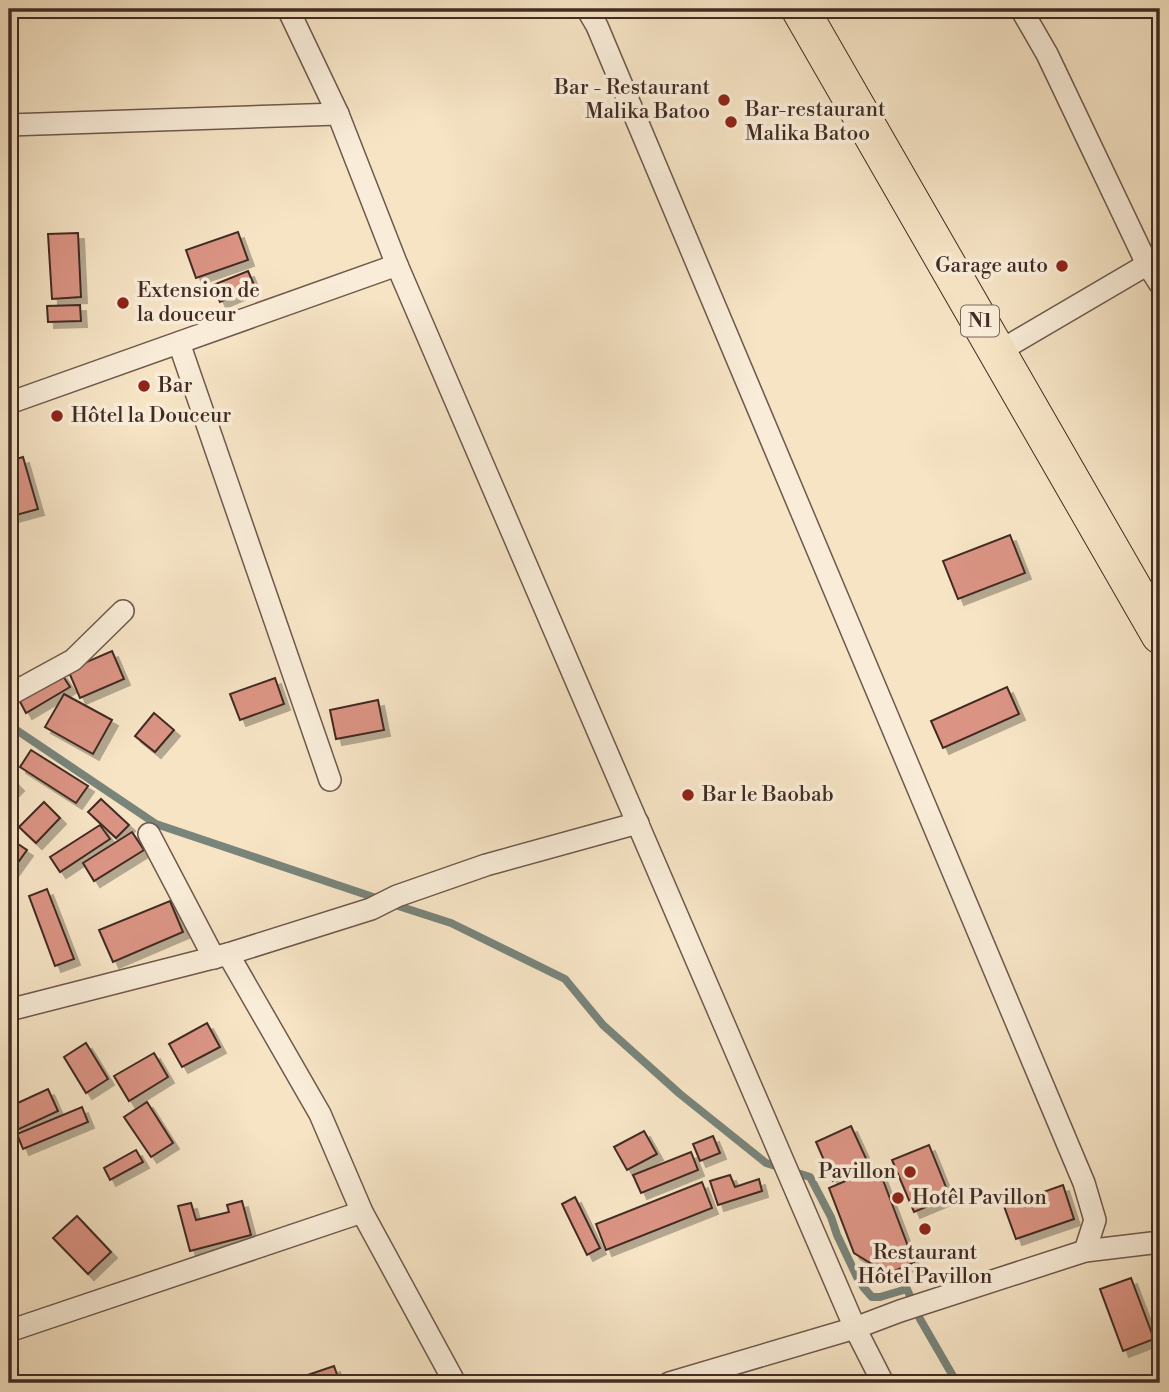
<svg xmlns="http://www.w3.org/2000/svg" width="1169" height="1392" viewBox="0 0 1169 1392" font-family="'Libre Bodoni',serif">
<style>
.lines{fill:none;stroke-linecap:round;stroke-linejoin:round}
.stream{stroke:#79847a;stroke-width:8}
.building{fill:#db9484;stroke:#422b23;stroke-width:2;filter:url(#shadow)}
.street-casing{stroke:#6f594c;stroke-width:24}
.highway-casing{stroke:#422b23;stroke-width:39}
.street{stroke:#f9edd9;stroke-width:21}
.highway{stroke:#f6e4c5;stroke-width:37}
.poi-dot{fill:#8f2418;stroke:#f9edd9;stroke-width:2.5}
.labels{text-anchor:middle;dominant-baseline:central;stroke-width:7;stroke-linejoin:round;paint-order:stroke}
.shield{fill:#f9edd9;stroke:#79655a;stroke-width:2}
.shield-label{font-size:19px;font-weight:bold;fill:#422b23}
.poi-label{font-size:21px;fill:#422b23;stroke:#f9edd9;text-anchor:start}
</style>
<defs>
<filter id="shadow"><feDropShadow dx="6" dy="6" stdDeviation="0" flood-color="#0004"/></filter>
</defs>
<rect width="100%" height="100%" fill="#f6e4c5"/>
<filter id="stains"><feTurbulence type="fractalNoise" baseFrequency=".00286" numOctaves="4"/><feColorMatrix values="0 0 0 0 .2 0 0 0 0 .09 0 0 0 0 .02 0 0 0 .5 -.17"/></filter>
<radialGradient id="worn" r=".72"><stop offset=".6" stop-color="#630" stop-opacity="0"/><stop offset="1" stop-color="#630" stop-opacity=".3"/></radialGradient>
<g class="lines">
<g class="stream">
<path d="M9 725 156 824 379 899"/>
<path d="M392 904 451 923 565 979 603 1025 680 1094 766 1163 810 1177 831 1217 837 1235 857 1277 864 1288 872 1297H880L907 1289 920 1319 957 1383"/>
</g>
</g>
<g class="building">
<path d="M238 232 248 260 196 278 186 250Z"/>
<path d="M78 233 81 297 52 299 48 234Z"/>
<path d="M248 271 255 287 220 302 213 285Z"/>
<path d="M80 305 81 321 48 322 47 306Z"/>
<path d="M23 457 38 509 9 517V461Z"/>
<path d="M1010 535 1025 573 958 599 943 561Z"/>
<path d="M112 651 124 679 80 698 68 670Z"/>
<path d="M61 673 70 687 26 713 18 698Z"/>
<path d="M275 678 284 704 240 720 230 694Z"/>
<path d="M1007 687 1019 714 943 748 931 721Z"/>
<path d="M64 694 112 720 93 754 45 727Z"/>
<path d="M378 700 384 730 336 739 330 710Z"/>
<path d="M154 713 174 730 155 752 135 736Z"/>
<path d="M31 750 88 786 76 803 20 767Z"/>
<path d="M9 776 18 785 9 794Z"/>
<path d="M101 799 129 825 116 838 88 812Z"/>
<path d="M44 802 60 818 36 843 19 827Z"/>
<path d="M100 825 110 839 60 872 50 857Z"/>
<path d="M132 832 144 850 94 881 83 863Z"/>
<path d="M9 838 27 850 9 875Z"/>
<path d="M47 889 74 959 55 966 29 896Z"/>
<path d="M170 901 183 932 113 962 99 930Z"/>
<path d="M207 1023 220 1047 182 1067 169 1044Z"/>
<path d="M86 1043 108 1079 86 1093 64 1057Z"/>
<path d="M154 1053 168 1077 129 1101 114 1076Z"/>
<path d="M48 1089 58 1111 17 1130 9 1112V1107Z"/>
<path d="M147 1102 173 1143 151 1157 124 1117Z"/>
<path d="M82 1107 88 1122 23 1149 17 1134Z"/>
<path d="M851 1126 869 1165 833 1181 816 1142Z"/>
<path d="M644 1131 657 1154 627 1170 614 1147Z"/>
<path d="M713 1136 720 1153 700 1161 693 1144Z"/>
<path d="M929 1145 950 1197 914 1212 892 1160Z"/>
<path d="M136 1150 143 1162 110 1180 104 1168Z"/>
<path d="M691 1152 698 1170 641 1193 633 1175Z"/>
<path d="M878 1167 914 1262 888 1274 854 1253 829 1188Z"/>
<path d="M730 1175 735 1187 759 1179 762 1191 718 1205 710 1181Z"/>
<path d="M702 1182 712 1208 606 1250 596 1224Z"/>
<path d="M1063 1185 1074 1219 1016 1239 1004 1206Z"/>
<path d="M575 1197 600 1248 587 1255 562 1204Z"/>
<path d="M242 1201 251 1235 190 1251 178 1206 191 1203 196 1220 229 1212 227 1205Z"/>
<path d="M77 1216 111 1252 88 1274 53 1238Z"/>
<path d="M1131 1278 1154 1339 1123 1351 1100 1289Z"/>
<path d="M334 1366 340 1383H300L299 1378Z"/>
</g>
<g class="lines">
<defs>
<g id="street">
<path d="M288 9 338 114 397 265 855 1328 883 1383"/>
<path d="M587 9 597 26 1084 1183 1095 1220 1085 1251"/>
<path d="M1021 9 1047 54 1147 264 1160 284"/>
<path d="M9 125 338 114"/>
<path d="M179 343 330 780"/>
<path d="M998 352 1160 257"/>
<path d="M9 403 397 265"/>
<path d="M9 695 73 660 123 611"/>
<path d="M149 834 214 958"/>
<path d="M228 954 320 1114 362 1212 455 1383"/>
<path d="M9 1010 228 954 371 909 397 896 486 865 638 823"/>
<path d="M9 1331 362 1212"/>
<path d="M669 1383 855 1328 900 1311 1085 1251 1160 1242"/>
</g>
<path id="highway" d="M800 9 1160 635"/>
</defs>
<use href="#street" class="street-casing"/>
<use href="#highway" class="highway-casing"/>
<use href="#street" class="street"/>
<use href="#highway" class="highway"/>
</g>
<g class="poi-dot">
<circle cx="724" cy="100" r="7"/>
<circle cx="731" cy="122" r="7"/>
<circle cx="1062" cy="266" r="7"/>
<circle cx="123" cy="303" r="7"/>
<circle cx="144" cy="386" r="7"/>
<circle cx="57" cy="416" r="7"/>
<circle cx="688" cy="795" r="7"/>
<circle cx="910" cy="1172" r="7"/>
<circle cx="898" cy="1198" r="7"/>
<circle cx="925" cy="1229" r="7"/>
</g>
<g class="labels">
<rect class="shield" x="961" y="305.5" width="38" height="31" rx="5"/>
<g class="shield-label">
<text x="980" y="321">N1</text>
</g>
<g class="poi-label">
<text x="710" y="88" text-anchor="end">Bar - Restaurant<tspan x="710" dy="24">Malika Batoo</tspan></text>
<text x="745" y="110">Bar-restaurant<tspan x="745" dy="24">Malika Batoo</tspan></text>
<text x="1048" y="266" text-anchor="end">Garage auto</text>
<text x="137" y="291">Extension de<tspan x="137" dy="24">la douceur</tspan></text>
<text x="158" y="386">Bar</text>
<text x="71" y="416">Hôtel la Douceur</text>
<text x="702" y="795">Bar le Baobab</text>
<text x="896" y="1172" text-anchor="end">Pavillon</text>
<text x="912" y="1198">Hotêl Pavillon</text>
<text x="925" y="1253" text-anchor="middle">Restaurant<tspan x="925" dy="24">Hôtel Pavillon</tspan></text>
</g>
</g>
<rect width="1169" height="1392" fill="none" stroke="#f6e4c5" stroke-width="35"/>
<rect x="10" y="10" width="1148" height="1371" fill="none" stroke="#422b23" stroke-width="3.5"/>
<rect x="18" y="18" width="1134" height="1357" fill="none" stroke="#422b23" stroke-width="2"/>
<rect width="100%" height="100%" filter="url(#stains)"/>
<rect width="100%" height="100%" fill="url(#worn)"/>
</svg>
